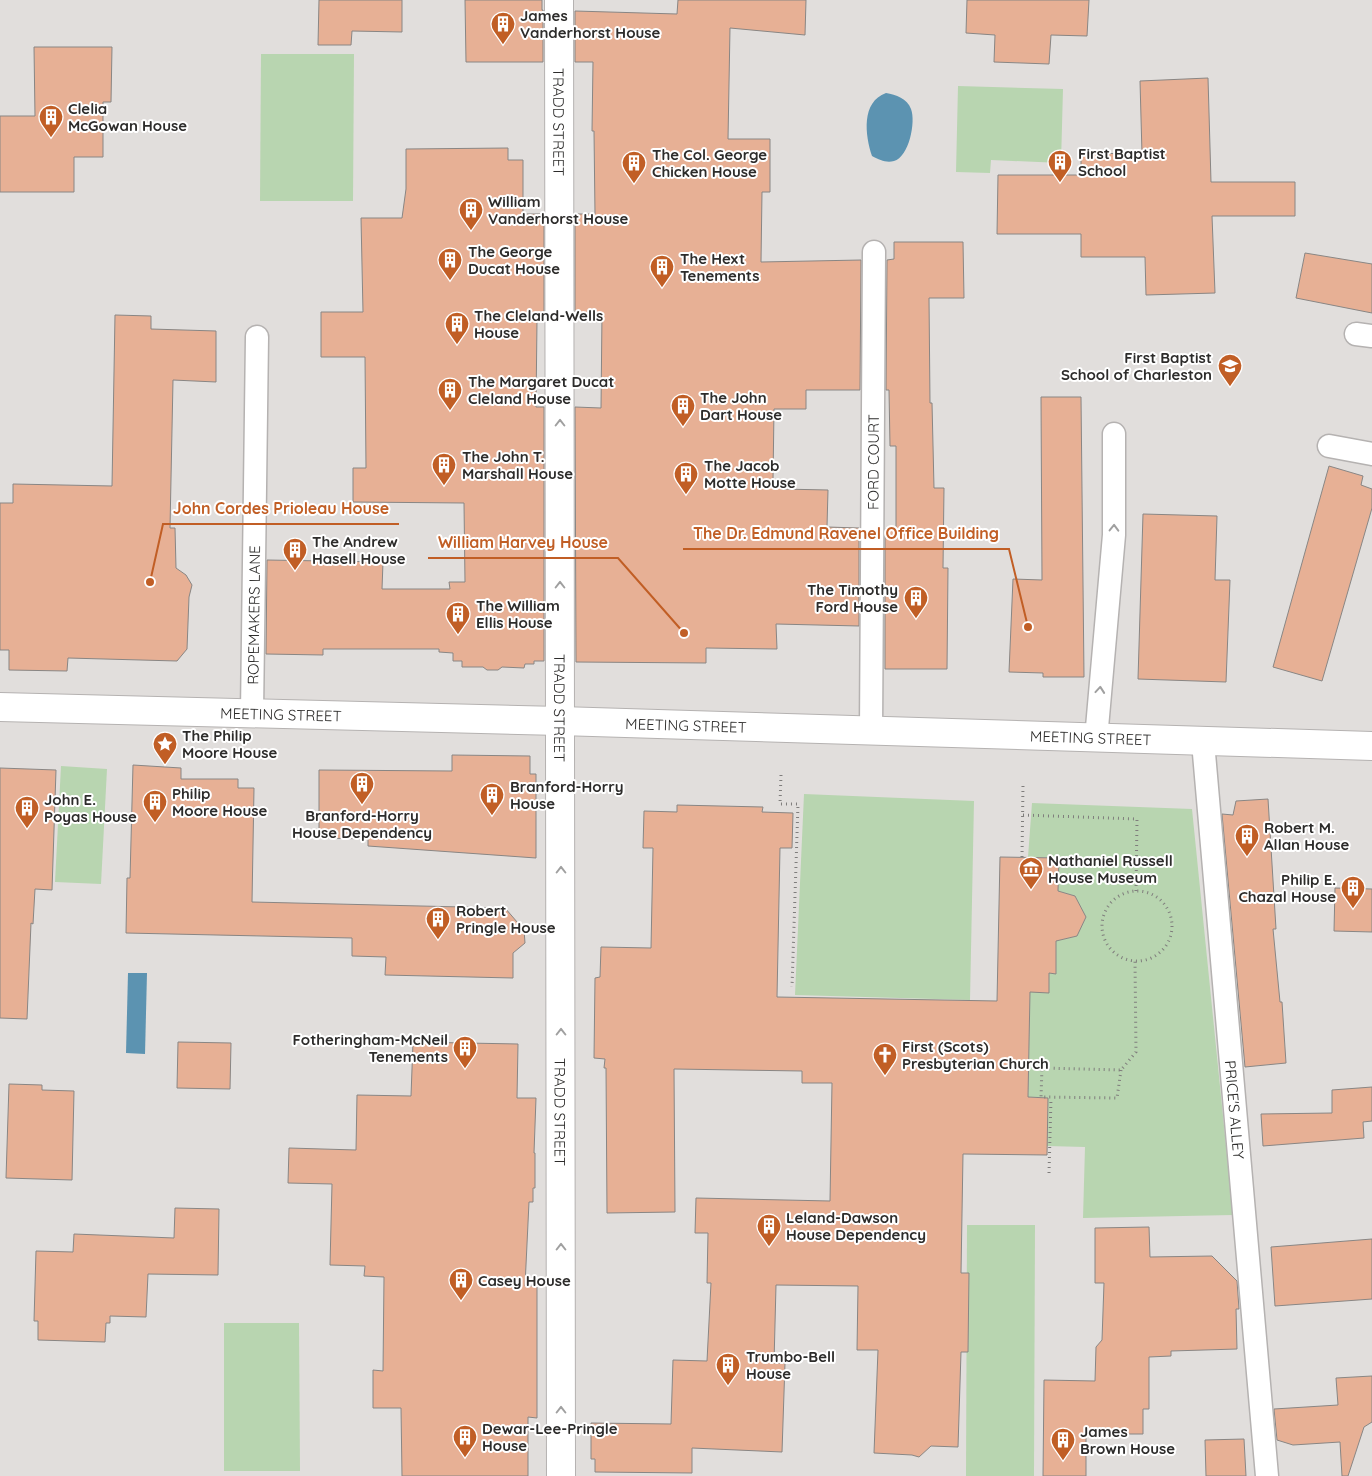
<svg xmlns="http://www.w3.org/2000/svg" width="1372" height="1476" viewBox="0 0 1372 1476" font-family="Quicksand,sans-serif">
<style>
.green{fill:#b8d5b0}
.water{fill:#5c93b1}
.building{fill:#e7b095;stroke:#898684}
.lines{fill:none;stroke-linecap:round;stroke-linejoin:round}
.service-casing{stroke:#b5b2b1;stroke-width:25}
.minor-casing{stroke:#b5b2b1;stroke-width:30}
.tertiary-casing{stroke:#b5b2b1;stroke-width:30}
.path{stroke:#7f7d7c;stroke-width:3;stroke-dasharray:1 4;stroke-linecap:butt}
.service{stroke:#fff;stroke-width:22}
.minor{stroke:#fff;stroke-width:28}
.tertiary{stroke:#fff;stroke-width:28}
.oneway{stroke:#a0a0a0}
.labels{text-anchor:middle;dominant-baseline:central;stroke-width:4;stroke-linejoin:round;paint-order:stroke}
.poi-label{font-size:15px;font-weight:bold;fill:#2d2c2b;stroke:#fff;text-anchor:start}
.street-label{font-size:15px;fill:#2d2c2b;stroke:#fff}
.leader{fill:none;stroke:#c15e25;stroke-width:2}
.callout-dot{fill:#c15e25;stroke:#fff;stroke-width:2}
.callout-label{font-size:16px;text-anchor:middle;font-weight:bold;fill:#c15e25;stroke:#fff;stroke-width:4;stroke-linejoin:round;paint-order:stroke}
</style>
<rect width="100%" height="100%" fill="#e1dedc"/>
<g class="green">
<path d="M261 54H354L353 201H260Z"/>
<path d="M958 86 1063 89 1061 163 991 160 990 173 956 172Z"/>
<path d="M61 766 107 769 101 884 55 882Z"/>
<path d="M804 794 974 801 970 1000 795 995Z"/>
<path d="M1032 803 1192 809 1233 1215 1083 1218 1085 1147 1047 1146 1048 1098 1028 1097 1030 992H1049V973H1056V941L1077 936 1086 917 1075 896 1058 891 1059 858 1028 857Z"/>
<path d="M967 1225H1035L1034 1476H966Z"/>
<path d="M224 1323H299L300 1471H224Z"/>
</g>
<g class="water">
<path d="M886 93C896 95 907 98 911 109 916 122 909 157 894 161 886 163 880 160 872 156 865 135 861 102 886 93Z"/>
<path d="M128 973H147L145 1054 126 1053Z"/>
</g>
<g class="building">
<path d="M319 0H402V32L352 31 351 45H318Z"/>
<path d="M465 0H542V10H543V62H466Z"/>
<path d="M678 0H806L805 35 730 28 728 139H770V192H762L761 262 861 260 860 390H806V409H774L773 480H781V489L828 490 827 527 859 528V626L776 624 777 649 706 648V663L576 662 575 407 601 408 602 313 575 312V214H595L594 131H592L593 62H575V11L677 14Z"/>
<path d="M967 0H1089L1087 36 1051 35 1049 64 994 62 995 35 966 33Z"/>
<path d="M34 47H112L111 102H103V157H74V192H0V116H35Z"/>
<path d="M1208 78 1211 182H1295V216H1212L1215 293 1146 295 1145 257H1081V234H997L998 175H1081V153L1142 154 1140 81Z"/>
<path d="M508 148V160H523V214H544V312H538L537 320 536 407H544V661H534V664H525L524 668 502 667 498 670H487L483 667H462V661H453V653L439 652V649H323V655L266 654 267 560 383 562 382 589H450L449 582H465L464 503 353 502V468H366L365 357H321V312H363L361 218H402L406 189V149Z"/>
<path d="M894 242H963L964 298H929L930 403H932L934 488H944L943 568H948L947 669H885V529H896V446H890L889 390H886L887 260 894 259Z"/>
<path d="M1305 253 1372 264V313L1296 298Z"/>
<path d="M115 315 151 316V329L216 331V382L173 380 170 528H175L176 568 186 575 192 585 189 597 187 649 177 661 68 658 67 671 9 670V650H0V503H13V484L112 486Z"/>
<path d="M1041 397H1081L1084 677H1043V673L1009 672 1013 579 1042 580Z"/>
<path d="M1329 466 1363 476 1361 485 1372 489V508L1322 681 1273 667Z"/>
<path d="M1143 514 1217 516 1215 580H1230L1226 682 1138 679Z"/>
<path d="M452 755 530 756V774H536V858L368 846V839L319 838V770L452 771Z"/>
<path d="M133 765 181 768V779H238V788H254L252 902 505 908 524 930 525 943 513 953V978L385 975 386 957 352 956V938L126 933 127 878H130Z"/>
<path d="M0 768 56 770 52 890 35 889 33 924 31 923 27 1019 0 1018Z"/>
<path d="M1268 799 1276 929H1273L1280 1002H1282L1286 1063 1245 1067 1222 814 1233 815 1236 801Z"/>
<path d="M677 805 763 807 762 812 793 813 792 848H780L777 997 997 1001 1000 857 1059 858 1058 891 1075 896 1086 917 1077 936 1056 941V974L1049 973V993L1030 992 1028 1097 1048 1098 1047 1155 963 1154 961 1273H969L968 1352H961L958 1447 931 1446 919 1457 912 1455 874 1453 878 1350H857L858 1286 776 1285 774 1363H785L782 1452 692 1448V1473L595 1472V1459H591V1423L671 1424 673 1360 707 1361 711 1283H707L708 1233H695L696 1198 830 1201 832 1083H802V1071L674 1069 675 1212 607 1213 606 1068H604L605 1059 594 1058 595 978 600 977 601 947 651 948 653 848H643L644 811 677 812Z"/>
<path d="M1335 888 1372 889V932L1334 931Z"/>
<path d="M178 1042 231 1043 230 1089 177 1088Z"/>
<path d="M413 1042 518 1044 517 1098H536L534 1153H535V1188H533V1202H529L525 1286H537V1418L528 1417V1476H402L401 1408H373V1370L383 1371 384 1277 364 1276 365 1266 330 1265 332 1184 288 1183 289 1148 356 1150 357 1095 411 1096Z"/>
<path d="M9 1084 42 1085V1090L74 1091 72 1180 6 1178Z"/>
<path d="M1372 1087V1121L1363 1122 1364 1138 1263 1146 1261 1114 1332 1113V1090Z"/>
<path d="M175 1208 219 1209 218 1275 148 1274 146 1317 110 1316V1323H106L105 1342 38 1340V1321H34L36 1251 73 1252 74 1234 174 1238Z"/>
<path d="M1149 1227 1150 1257 1212 1256 1237 1281 1239 1309H1236L1237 1349 1171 1351V1356L1149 1357V1409H1143V1434H1086V1476H1043L1044 1380 1095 1381 1096 1347 1102 1340 1104 1283H1095V1228Z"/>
<path d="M1372 1239V1299L1275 1306 1271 1247Z"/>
<path d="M1372 1376V1422L1364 1427 1348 1476H1342L1340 1442 1293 1445 1277 1440 1274 1409 1338 1405 1336 1378Z"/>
<path d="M1244 1439 1246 1476H1206L1205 1440Z"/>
</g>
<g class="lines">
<defs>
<g id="service">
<path d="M1356 334 1372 336"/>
<path d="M1329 446 1372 454"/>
<path id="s1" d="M252 713 257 337"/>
<path id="s2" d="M871 732 874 252"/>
<path d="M1096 739 1114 535V434"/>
<path id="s3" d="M1203 742 1267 1476"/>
</g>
<g id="minor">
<path id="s4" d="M559 0 561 1476"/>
<path id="s5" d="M560 721 1372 746"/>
</g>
<g id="tertiary">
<path id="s6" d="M0 707 560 721"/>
</g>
</defs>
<use href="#service" class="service-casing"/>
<use href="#minor" class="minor-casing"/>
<use href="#tertiary" class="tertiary-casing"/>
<g class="path">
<path d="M781 775 780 804H798L792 987"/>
<path d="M1023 815 1137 819 1136 891"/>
<path d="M1022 857 1023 785"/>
<circle cx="1137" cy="926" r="35"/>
<path d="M1121 1070 1117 1098 1041 1097 1042 1068 1121 1070 1136 1052 1135 961"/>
<path d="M1049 1173 1051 1098"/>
</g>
<use href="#service" class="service"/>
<use href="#minor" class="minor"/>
<use href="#tertiary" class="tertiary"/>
</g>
<defs><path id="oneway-chevron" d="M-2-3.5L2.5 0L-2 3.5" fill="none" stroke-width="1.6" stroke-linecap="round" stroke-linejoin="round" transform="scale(1.25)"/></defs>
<g class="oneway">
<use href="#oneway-chevron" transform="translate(560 423) rotate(-90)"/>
<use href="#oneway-chevron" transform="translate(1114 528) rotate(-89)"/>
<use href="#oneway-chevron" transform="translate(560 585) rotate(-90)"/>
<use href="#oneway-chevron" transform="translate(1100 690) rotate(-85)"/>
<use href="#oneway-chevron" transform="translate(561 870) rotate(-90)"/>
<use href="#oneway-chevron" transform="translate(561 1032) rotate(-90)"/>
<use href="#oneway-chevron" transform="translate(561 1247) rotate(-90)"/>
<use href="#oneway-chevron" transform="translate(561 1410) rotate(-90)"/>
</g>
<defs>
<symbol id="building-pin" viewBox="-11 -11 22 30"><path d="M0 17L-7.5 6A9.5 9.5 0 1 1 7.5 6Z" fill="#c15e25" stroke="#fff"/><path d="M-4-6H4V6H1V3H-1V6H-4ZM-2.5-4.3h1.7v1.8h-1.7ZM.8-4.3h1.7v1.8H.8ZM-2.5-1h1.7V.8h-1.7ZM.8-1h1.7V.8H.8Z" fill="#fff"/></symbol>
<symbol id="school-pin" viewBox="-11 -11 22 30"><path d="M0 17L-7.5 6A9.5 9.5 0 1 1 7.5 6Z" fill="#c15e25" stroke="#fff"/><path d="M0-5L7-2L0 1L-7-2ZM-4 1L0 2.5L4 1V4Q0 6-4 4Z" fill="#fff"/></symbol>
<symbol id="sight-pin" viewBox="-11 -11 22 30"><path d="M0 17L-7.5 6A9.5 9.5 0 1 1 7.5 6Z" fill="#c15e25" stroke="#fff"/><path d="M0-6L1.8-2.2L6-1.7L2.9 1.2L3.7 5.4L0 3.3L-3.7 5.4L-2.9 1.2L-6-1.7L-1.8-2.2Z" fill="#fff"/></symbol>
<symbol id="museum-pin" viewBox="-11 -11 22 30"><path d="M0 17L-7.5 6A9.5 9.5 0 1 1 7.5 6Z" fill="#c15e25" stroke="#fff"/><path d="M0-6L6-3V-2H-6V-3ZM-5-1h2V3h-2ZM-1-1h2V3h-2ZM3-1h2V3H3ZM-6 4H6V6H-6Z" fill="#fff"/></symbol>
<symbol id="church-pin" viewBox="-11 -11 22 30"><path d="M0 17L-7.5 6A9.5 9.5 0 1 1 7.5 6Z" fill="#c15e25" stroke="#fff"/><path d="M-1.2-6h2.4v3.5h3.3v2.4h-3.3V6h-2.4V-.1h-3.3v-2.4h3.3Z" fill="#fff"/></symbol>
</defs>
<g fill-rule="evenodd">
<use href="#building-pin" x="489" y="10" width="28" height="38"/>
<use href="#building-pin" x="37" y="103" width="28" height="38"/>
<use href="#building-pin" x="1046" y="148" width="28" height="38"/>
<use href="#building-pin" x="620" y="149" width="28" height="38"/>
<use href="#building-pin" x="457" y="196" width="28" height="38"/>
<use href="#building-pin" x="436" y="246" width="28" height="38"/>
<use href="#building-pin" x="648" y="253" width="28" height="38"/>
<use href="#building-pin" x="443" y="310" width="28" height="38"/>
<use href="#school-pin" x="1216" y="352" width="28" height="38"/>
<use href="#building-pin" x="436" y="376" width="28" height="38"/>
<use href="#building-pin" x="669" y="392" width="28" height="38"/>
<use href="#building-pin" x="430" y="451" width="28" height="38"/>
<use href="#building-pin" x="672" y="460" width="28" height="38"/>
<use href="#building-pin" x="281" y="536" width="28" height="38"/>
<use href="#building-pin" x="902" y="584" width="28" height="38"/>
<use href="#building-pin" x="444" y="600" width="28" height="38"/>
<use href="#sight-pin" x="151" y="730" width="28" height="38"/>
<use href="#building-pin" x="348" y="770" width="28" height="38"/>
<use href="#building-pin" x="478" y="781" width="28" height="38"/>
<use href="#building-pin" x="141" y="788" width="28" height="38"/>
<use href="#building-pin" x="13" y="794" width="28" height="38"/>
<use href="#building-pin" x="1233" y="822" width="28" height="38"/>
<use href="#museum-pin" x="1017" y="855" width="28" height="38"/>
<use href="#building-pin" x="1339" y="874" width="28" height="38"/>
<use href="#building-pin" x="424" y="905" width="28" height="38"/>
<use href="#building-pin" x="451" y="1034" width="28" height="38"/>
<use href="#church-pin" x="871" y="1041" width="28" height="38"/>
<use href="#building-pin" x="755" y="1212" width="28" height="38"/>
<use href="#building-pin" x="447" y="1266" width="28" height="38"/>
<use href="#building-pin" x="714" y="1351" width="28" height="38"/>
<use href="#building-pin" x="451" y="1423" width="28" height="38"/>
<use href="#building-pin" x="1049" y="1426" width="28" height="38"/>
</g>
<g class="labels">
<g class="poi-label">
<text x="520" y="15">James<tspan x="520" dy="17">Vanderhorst House</tspan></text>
<text x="68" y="108">Clelia<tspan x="68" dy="17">McGowan House</tspan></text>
<text x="1078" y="153">First Baptist<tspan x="1078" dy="17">School</tspan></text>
<text x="652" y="154">The Col. George<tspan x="652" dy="17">Chicken House</tspan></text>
<text x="488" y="201">William<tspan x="488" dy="17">Vanderhorst House</tspan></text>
<text x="468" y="251">The George<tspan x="468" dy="17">Ducat House</tspan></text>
<text x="680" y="258">The Hext<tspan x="680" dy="17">Tenements</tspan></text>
<text x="474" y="315">The Cleland-Wells<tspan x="474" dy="17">House</tspan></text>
<text x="1212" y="357" text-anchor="end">First Baptist<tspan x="1212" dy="17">School of Charleston</tspan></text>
<text x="468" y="381">The Margaret Ducat<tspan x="468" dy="17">Cleland House</tspan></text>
<text x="700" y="397">The John<tspan x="700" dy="17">Dart House</tspan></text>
<text x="462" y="456">The John T.<tspan x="462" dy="17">Marshall House</tspan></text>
<text x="704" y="465">The Jacob<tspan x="704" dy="17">Motte House</tspan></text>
<text x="312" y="541">The Andrew<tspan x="312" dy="17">Hasell House</tspan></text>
<text x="898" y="589" text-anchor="end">The Timothy<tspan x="898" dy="17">Ford House</tspan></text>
<text x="476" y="605">The William<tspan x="476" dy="17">Ellis House</tspan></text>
<text x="182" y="735">The Philip<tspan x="182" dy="17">Moore House</tspan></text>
<text x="510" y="786">Branford-Horry<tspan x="510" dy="17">House</tspan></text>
<text x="172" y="793">Philip<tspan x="172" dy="17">Moore House</tspan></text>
<text x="44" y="799">John E.<tspan x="44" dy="17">Poyas House</tspan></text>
<text x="362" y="815" text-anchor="middle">Branford-Horry<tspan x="362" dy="17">House Dependency</tspan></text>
<text x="1264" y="827">Robert M.<tspan x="1264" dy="17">Allan House</tspan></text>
<text x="1048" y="860">Nathaniel Russell<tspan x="1048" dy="17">House Museum</tspan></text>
<text x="1336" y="879" text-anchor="end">Philip E.<tspan x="1336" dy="17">Chazal House</tspan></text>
<text x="456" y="910">Robert<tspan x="456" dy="17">Pringle House</tspan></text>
<text x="448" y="1039" text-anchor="end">Fotheringham-McNeil<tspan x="448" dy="17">Tenements</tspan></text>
<text x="902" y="1046">First (Scots)<tspan x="902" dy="17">Presbyterian Church</tspan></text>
<text x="786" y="1217">Leland-Dawson<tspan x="786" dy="17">House Dependency</tspan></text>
<text x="478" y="1280">Casey House</text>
<text x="746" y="1356">Trumbo-Bell<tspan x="746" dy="17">House</tspan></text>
<text x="482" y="1428">Dewar-Lee-Pringle<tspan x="482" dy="17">House</tspan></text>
<text x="1080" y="1431">James<tspan x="1080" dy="17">Brown House</tspan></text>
</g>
<g class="street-label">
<text stroke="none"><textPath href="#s4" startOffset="122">TRADD STREET</textPath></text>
<text stroke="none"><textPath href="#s2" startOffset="270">FORD COURT</textPath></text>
<text stroke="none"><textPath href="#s1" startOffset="98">ROPEMAKERS LANE</textPath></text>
<text stroke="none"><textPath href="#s4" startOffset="708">TRADD STREET</textPath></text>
<text stroke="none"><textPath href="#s6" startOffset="281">MEETING STREET</textPath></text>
<text stroke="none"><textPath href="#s5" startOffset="126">MEETING STREET</textPath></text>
<text stroke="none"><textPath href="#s5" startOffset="531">MEETING STREET</textPath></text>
<text stroke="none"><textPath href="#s3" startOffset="369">PRICE'S ALLEY</textPath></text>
<text stroke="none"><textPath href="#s4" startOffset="1112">TRADD STREET</textPath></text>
</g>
</g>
<path class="leader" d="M150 582L163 524H399M1028 627L1009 549H683M684 633L618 558H428"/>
<g class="callout-dot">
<circle cx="150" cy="582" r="5"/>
<circle cx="1028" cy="627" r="5"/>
<circle cx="684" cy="633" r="5"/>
</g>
<g class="callout-label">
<text x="281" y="514">John Cordes Prioleau House</text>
<text x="846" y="539">The Dr. Edmund Ravenel Office Building</text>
<text x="523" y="548">William Harvey House</text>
</g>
</svg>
